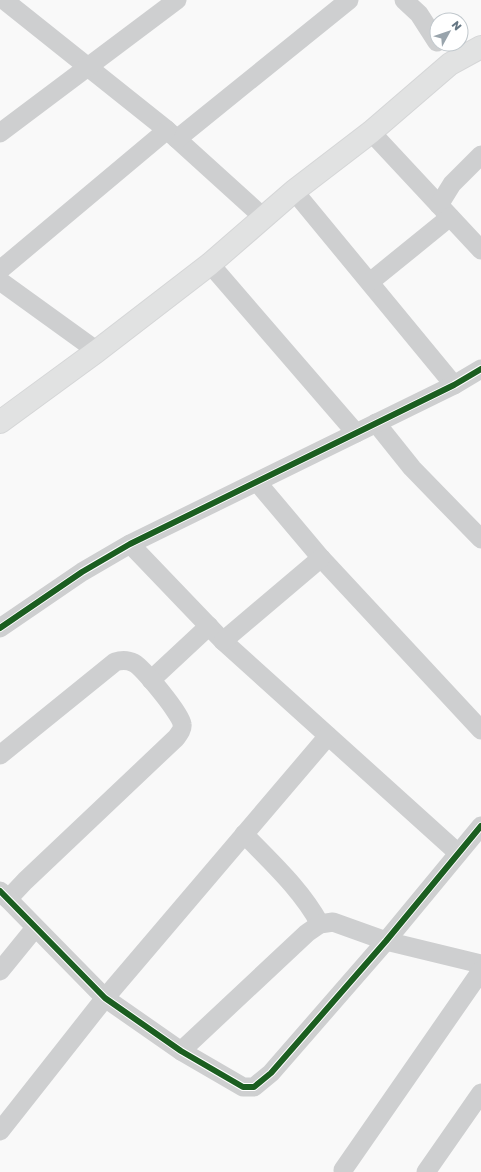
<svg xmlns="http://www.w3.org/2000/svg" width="481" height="1172" viewBox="0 0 481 1172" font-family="'Golos Text',sans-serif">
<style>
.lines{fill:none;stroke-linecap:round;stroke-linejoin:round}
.secondary-casing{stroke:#d5d6d7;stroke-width:24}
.minor{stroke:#cecfd0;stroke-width:19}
.secondary{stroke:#e1e2e2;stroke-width:22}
.cycleway-casing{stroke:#fff;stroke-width:8}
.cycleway{stroke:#1b5e20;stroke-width:6}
</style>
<rect width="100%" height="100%" fill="#f9f9f9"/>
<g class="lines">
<defs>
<path id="secondary" d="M0 422 97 351 210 264 294 191 371 132 450 64 481 47"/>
</defs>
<use href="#secondary" class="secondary-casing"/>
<g class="minor">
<path d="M4 0 167 130 263 217"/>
<path d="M404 0 419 14 437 42"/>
<path d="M371 132 481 250"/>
<path d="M0 133 177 0"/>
<path d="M177 139 349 0"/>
<path d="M294 191 454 385"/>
<path d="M439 205 452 184 481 155"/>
<path d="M210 264 356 433"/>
<path d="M0 270 167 130"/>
<path d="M0 281 97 351"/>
<path d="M370 282 450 217"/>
<path d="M376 423 412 468 481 539"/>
<path d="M257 482 321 558 481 730"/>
<path d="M130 544 223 641 458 853"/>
<path d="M0 628 82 572 130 544 454 385 481 369"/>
<path d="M223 641 321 558"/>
<path d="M151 680 209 626"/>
<path d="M0 755 115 662C121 660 128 660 134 663 143 668 181 714 182 724 183 729 179 734 176 738L25 881 8 899"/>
<path d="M244 834C271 862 301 889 320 924"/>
<path d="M0 891 105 998 181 1051 243 1087H254L271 1073 386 941 481 826"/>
<path d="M0 971 35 928"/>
<path d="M181 1051 307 933 320 924 333 922 386 941 481 964"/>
<path d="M0 1131 105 998 328 736"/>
<path d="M343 1170 481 971"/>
<path d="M426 1172 481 1093"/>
</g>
<use href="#secondary" class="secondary"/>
<defs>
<g id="cycleway">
<path d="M0 628 82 572 130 544 454 385 481 369"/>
<path d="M0 891 105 998 181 1051 243 1087H254L271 1073 386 941 481 826"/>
</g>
</defs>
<use href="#cycleway" class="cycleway-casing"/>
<use href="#cycleway" class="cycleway"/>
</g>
<g transform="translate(449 32) rotate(50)"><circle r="19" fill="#ffffff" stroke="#c1c8cd"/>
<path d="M0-3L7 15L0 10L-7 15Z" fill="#99a4ac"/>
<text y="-6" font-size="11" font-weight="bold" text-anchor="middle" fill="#657683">N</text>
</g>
</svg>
